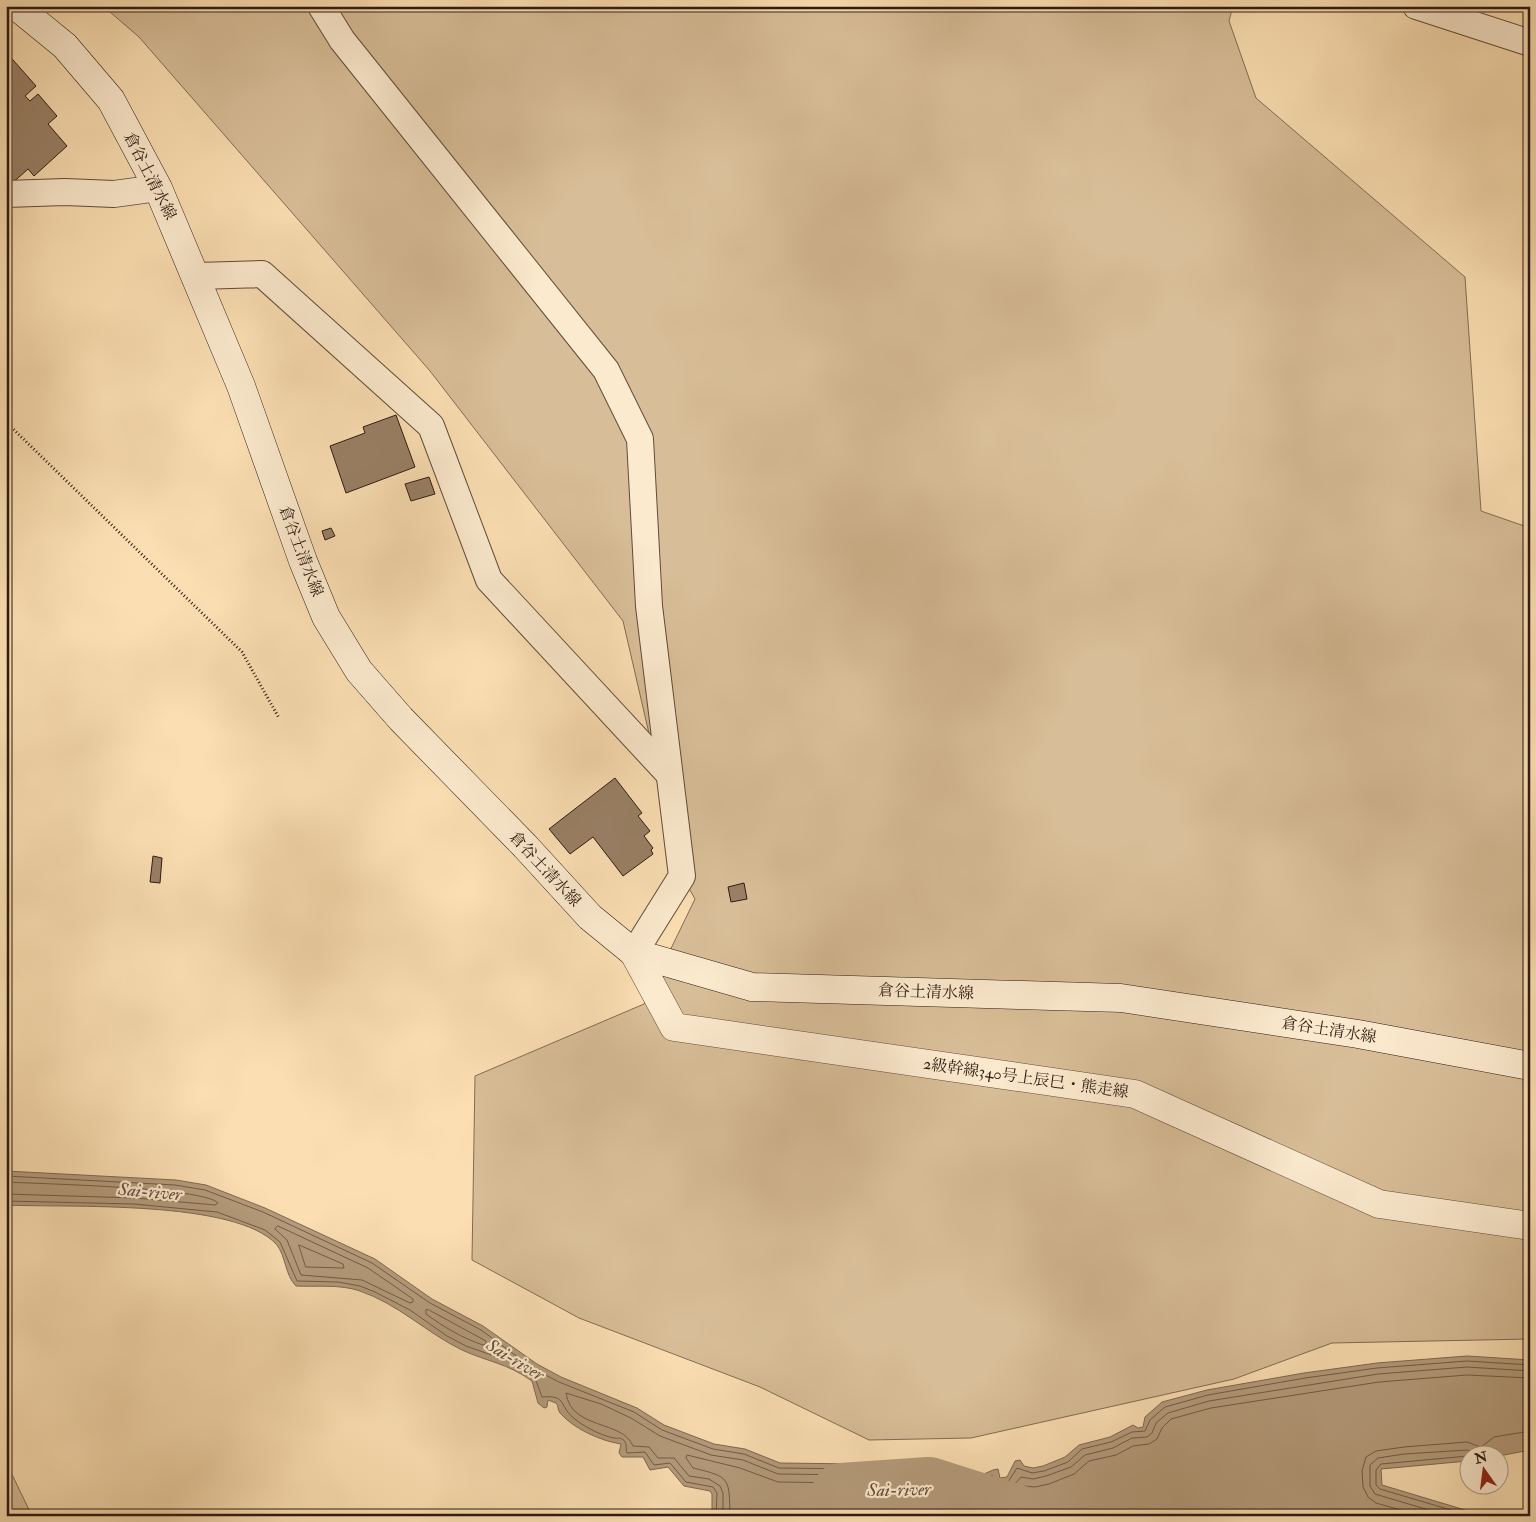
<svg xmlns="http://www.w3.org/2000/svg" width="1536" height="1522" viewBox="0 0 1536 1522" font-family="'IM FELL Double Pica','Noto Serif JP',serif">
<style>
.green{fill:#d8be98;stroke:#836c55}
.water{fill:#b59c7c;stroke:#7f6852}
.lines{fill:none;stroke-linecap:round;stroke-linejoin:round}
.shore{stroke:#725b47;stroke-width:1}
.river{stroke:#b59c7c;stroke-width:58}
.building{fill:#998066;stroke:#2e1a12}
.minor-casing{stroke:#614b3a;stroke-width:28}
.tertiary-casing{stroke:#614b3a;stroke-width:29}
.secondary-casing{stroke:#2e1a12;stroke-width:29}
.path{stroke:#2e1a12;stroke-width:3;stroke-dasharray:1 2.5;stroke-linecap:butt}
.minor{stroke:#fceace;stroke-width:26}
.tertiary{stroke:#fceace;stroke-width:28}
.secondary{stroke:#fceace;stroke-width:28}
.labels{text-anchor:middle;dominant-baseline:central;stroke-width:4.5;stroke-linejoin:round;paint-order:stroke}
.street-label{font-size:16px;fill:#2e1a12;stroke:#fceace}
.water-label{font-size:18px;font-style:italic;fill:#644e3c;stroke:#fceace}
</style>
<rect width="100%" height="100%" fill="#fbdfb3"/>
<filter id="stains"><feTurbulence type="fractalNoise" baseFrequency=".004" numOctaves="4"/><feColorMatrix values="0 0 0 0 .2 0 0 0 0 .09 0 0 0 0 .02 0 0 0 .5 -.17"/></filter>
<radialGradient id="worn" r=".72"><stop offset=".6" stop-color="#630" stop-opacity="0"/><stop offset="1" stop-color="#630" stop-opacity=".3"/></radialGradient>
<g class="green">
<path d="M103 6H1233L1229 21 1256 98 1465 277 1481 511 1530 528V1339L1332 1343 1234 1379 971 1438 869 1440 760 1387 579 1318 472 1260 475 1076 644 1004 695 899 682 876 623 621 430 371 139 37Z"/>
<path d="M6 1462 32 1516H6Z"/>
</g>
<path class="water" d="M6 1171 176 1180 206 1185 265 1208 375 1259 432 1299 483 1326 537 1364 561 1377 637 1408 664 1425 714 1444 745 1449 780 1463 858 1464 875 1471 910 1473 914 1476 913 1482 928 1490 932 1487 950 1489 993 1470 998 1469 1000 1478 1007 1477 1015 1461 1020 1460 1024 1466 1033 1468 1043 1466 1065 1457 1079 1445 1110 1437 1133 1425 1138 1428 1143 1427 1145 1417 1162 1402 1207 1390 1304 1373 1377 1363 1467 1356 1530 1360V1450L1499 1456 1468 1454V1461L1381 1469 1382 1485 1485 1516H910L903 1511 887 1516H712V1494L710 1491 684 1486 668 1467 650 1470 643 1457H622L619 1453 621 1444C601 1441 574 1429 560 1413 557 1409 559 1406 556 1403L548 1400 547 1407 544 1408 538 1403 532 1381C507 1363 488 1362 462 1350 427 1333 398 1304 360 1291 340 1284 316 1287 296 1286 285 1275 286 1257 277 1245 236 1199 67 1208 6 1205Z"/>
<g class="lines">
<g class="shore">
<path d="M6 1176 175 1185 205 1190 263 1212 372 1263 430 1303 481 1330 534 1369 559 1382 634 1412 662 1430 713 1449 744 1454 779 1468 857 1469 874 1476 907 1478 911 1486 927 1495 936 1493 951 1494 992 1475 999 1483 1008 1482 1017 1468 1032 1473 1044 1471 1068 1462 1082 1449 1111 1442 1132 1432 1145 1431 1150 1420 1165 1407 1208 1395 1305 1378 1377 1368 1467 1361 1530 1365"/>
<path d="M6 1182C39 1184 203 1187 218 1203L215 1205 135 1198 6 1194"/>
<path d="M6 1201 134 1204 217 1212 265 1230 280 1242 297 1281 338 1282 360 1286 375 1292 410 1310 447 1336 466 1346 514 1363 535 1378 542 1397C569 1395 557 1406 576 1420 585 1427 602 1436 614 1438 619 1439 618 1437 622 1439 628 1442 625 1448 627 1453L645 1452 654 1465 670 1463 686 1482 713 1487 717 1493 716 1516"/>
<path d="M278 1226 368 1268 413 1299V1302L410 1303 362 1280 301 1275 287 1240 275 1229Z"/>
<path d="M299 1245 343 1264 344 1268 306 1267Z"/>
<path d="M429 1310 486 1341V1344L483 1345C462 1338 444 1327 426 1314V1310Z"/>
<path d="M1468 1456 1381 1464 1376 1470V1485L1380 1489 1471 1516"/>
<path d="M723 1516V1493L720 1486 709 1479 689 1476 674 1458H658L649 1447 633 1446C623 1420 571 1430 566 1393L601 1404 631 1418 660 1436 711 1455 743 1460 778 1474 855 1475 873 1482 901 1484 908 1492 928 1501 953 1500 989 1483C1002 1492 1011 1490 1021 1477L1033 1479 1046 1476 1071 1467 1085 1455 1113 1448 1132 1438 1147 1437 1152 1433 1156 1423 1168 1413 1209 1401 1378 1374 1467 1367 1530 1371"/>
<path d="M730 1516C729 1478 731 1477 693 1468L686 1458 687 1455 740 1468 778 1482 854 1483 871 1490 886 1491 887 1495 876 1503 872 1516"/>
<path d="M880 1516C881 1498 904 1497 915 1505L919 1516"/>
<path d="M926 1516 928 1509 955 1507 987 1492C1001 1498 1013 1498 1024 1486L1035 1487 1049 1484 1074 1474 1089 1461 1116 1455 1133 1446 1149 1444 1157 1439 1162 1428 1171 1419 1211 1408 1379 1382 1467 1375 1530 1378"/>
<path d="M1422 1516 1376 1503 1368 1497 1363 1487 1362 1471 1366 1457 1376 1451 1404 1447 1467 1442 1481 1447 1494 1437 1530 1431"/>
<path d="M1449 1516 1375 1494 1370 1486V1465L1378 1458 1404 1454 1467 1450 1477 1454"/>
</g>
<path class="river" d="M841 1492 929 1486 1024 1516"/>
</g>
<g class="building">
<path d="M6 52 36 86 25 96 30 101 38 94 57 116 48 124 67 146 34 176 28 169 8 187Z"/>
<path d="M396 415 415 467 346 493 330 446 365 433 363 427Z"/>
<path d="M429 477 435 494 411 501 405 484Z"/>
<path d="M331 528 335 536 325 540 322 531Z"/>
<path d="M615 778 642 813 638 816 650 831 644 836 653 848 651 850 653 854 623 876 593 837 570 854 549 829Z"/>
<path d="M153 856 162 858 160 883 150 882Z"/>
<path d="M744 883 747 899 731 902 728 887Z"/>
</g>
<g class="lines">
<defs>
<g id="minor">
<path d="M321 6 342 40 606 370 640 439 649 606 682 876 634 953"/>
<path d="M1416 6 1530 43"/>
<path d="M6 194 65 192 114 194 158 188"/>
<path d="M197 276 262 274 431 426 489 580 668 773"/>
</g>
<path id="tertiary" d="M634 953 674 1027 1135 1094 1379 1204 1530 1226"/>
<path id="secondary" d="M16 6 65 46 111 100 158 188 241 386 303 561 326 617 359 671 401 719 525 846 590 917 634 953 752 987 1121 998 1358 1034 1530 1066"/>
</defs>
<use href="#minor" class="minor-casing"/>
<use href="#tertiary" class="tertiary-casing"/>
<use href="#secondary" class="secondary-casing"/>
<path class="path" d="M6 422 242 652 279 718"/>
<use href="#minor" class="minor"/>
<use href="#tertiary" class="tertiary"/>
<use href="#secondary" class="secondary"/>
</g>
<g class="labels">
<g class="street-label">
<text transform="translate(150 176) rotate(63)">倉谷土清水線</text>
<text transform="translate(301 551) rotate(69)">倉谷土清水線</text>
<text transform="translate(545 869) rotate(47)">倉谷土清水線</text>
<text transform="translate(926 992) rotate(2)">倉谷土清水線</text>
<text transform="translate(1329 1030) rotate(9)">倉谷土清水線</text>
<text transform="translate(1026 1078) rotate(8)">2級幹線340号上辰巳・熊走線</text>
</g>
<g class="water-label">
<text transform="translate(150 1192) rotate(5)">Sai-river</text>
<text transform="translate(515 1360) rotate(31)">Sai-river</text>
<text transform="translate(899 1490) rotate(-1)">Sai-river</text>
</g>
</g>
<rect width="1536" height="1522" fill="none" stroke="#fbdfb3" stroke-width="25"/>
<rect x="8" y="8" width="1521" height="1507" fill="none" stroke="#2e1a12" stroke-width="2.5"/>
<rect x="12" y="12" width="1511" height="1497" fill="none" stroke="#2e1a12"/>
<g transform="translate(1484 1470) rotate(346)"><circle r="24" fill="#fceace" stroke="#aa9783"/>
<path d="M0-4L9 19L0 12L-9 19Z" fill="#8f2418"/>
<text y="-8" font-size="14" font-weight="bold" text-anchor="middle" fill="#2e1a12">N</text>
</g>
<rect width="100%" height="100%" filter="url(#stains)"/>
<rect width="100%" height="100%" fill="url(#worn)"/>
</svg>
